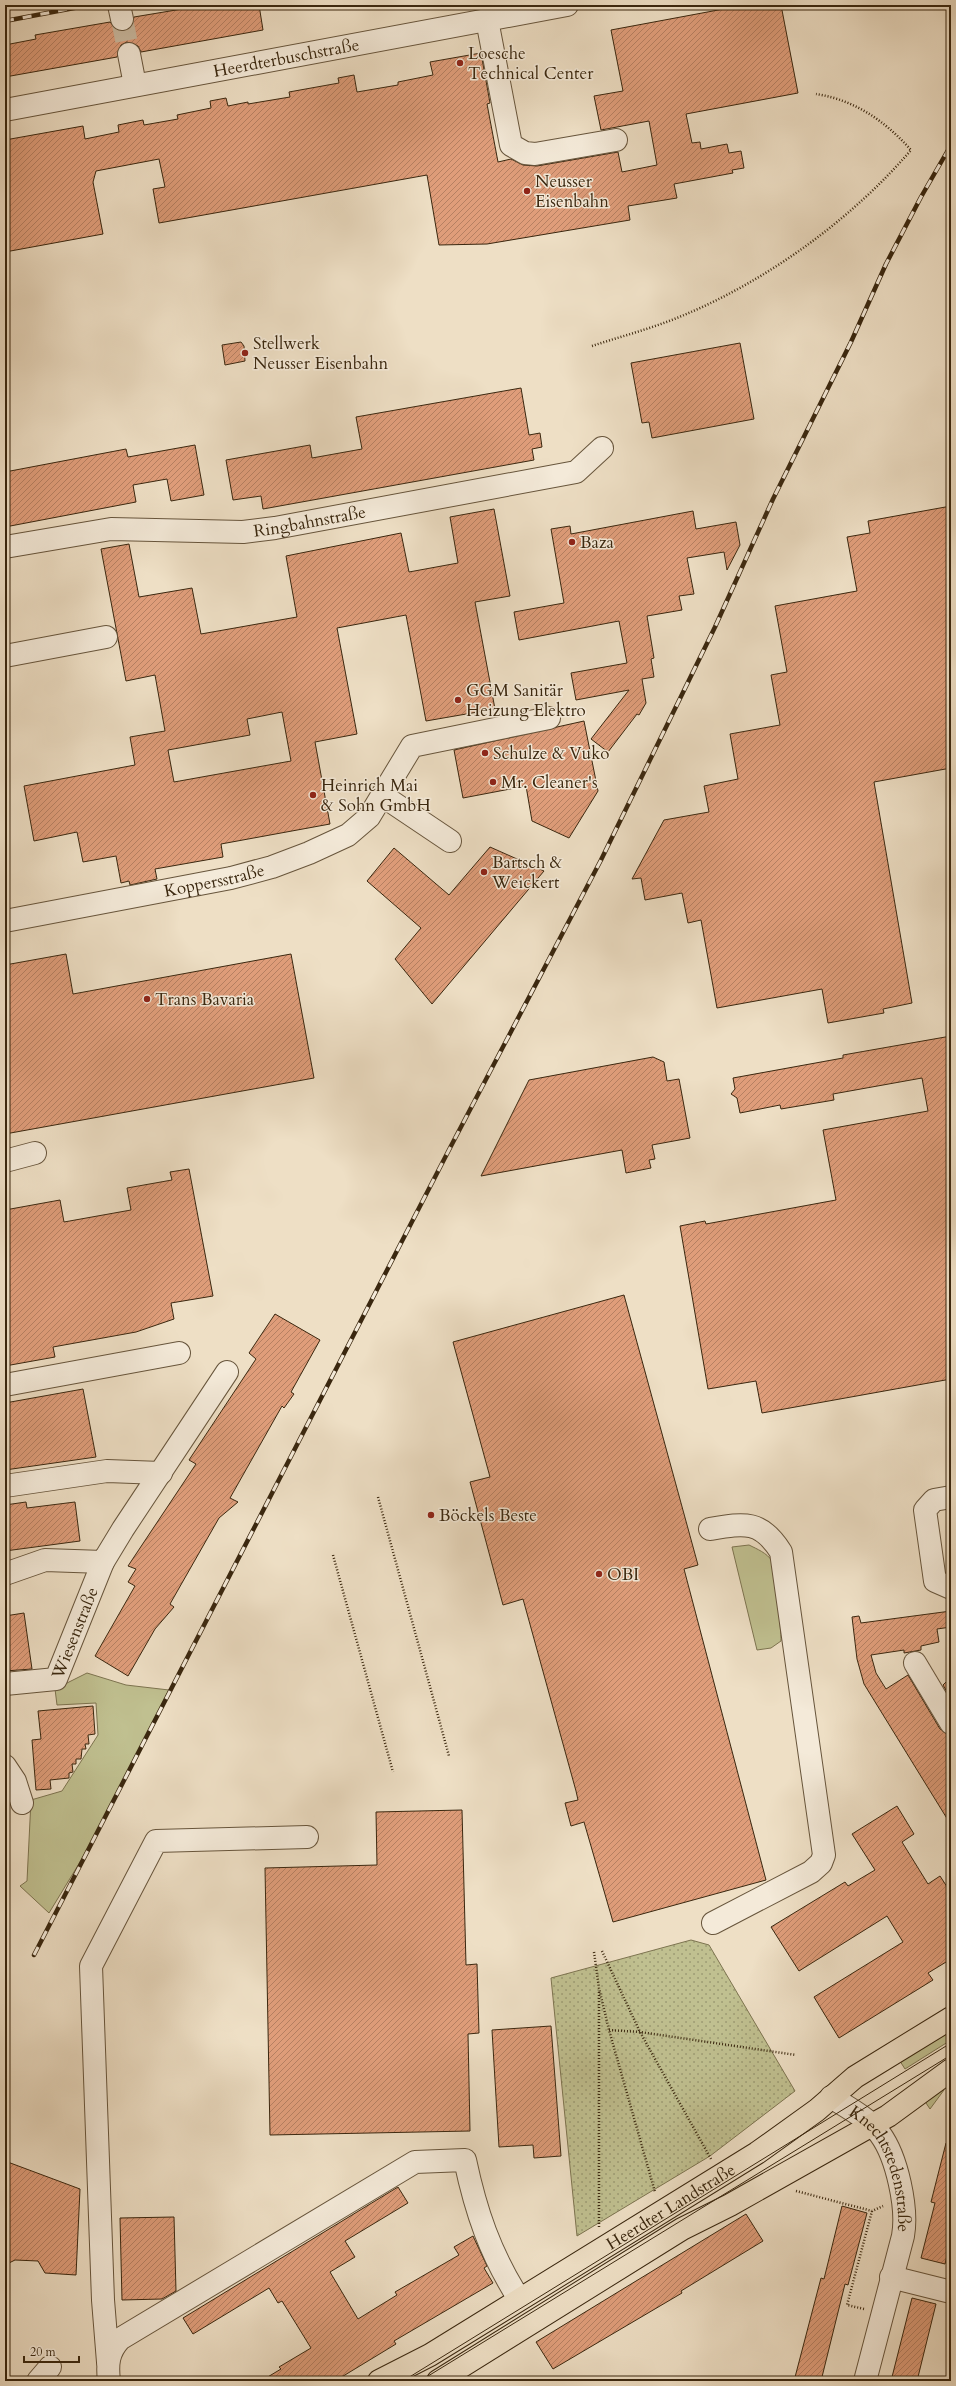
<svg xmlns="http://www.w3.org/2000/svg" width="956" height="2386" viewBox="0 0 956 2386" font-family="Cardo,serif">
<style>
.grass{fill:#c0c090;stroke:#7d7450}
.garden{fill:url(#garden-dots);stroke:#7d7450}
.building{fill:url(#building-hatch);stroke:#3a270f;fill-rule:evenodd}
.lines{fill:none;stroke-linecap:round;stroke-linejoin:round}
.minor-tunnel{stroke:#cabaa1;stroke-width:22;stroke-dasharray:22 11;stroke-linecap:butt}
.minor-casing{stroke:#67553c;stroke-width:24}
.major-casing{stroke:#3a270f;stroke-width:24}
.path{stroke:#3a270f;stroke-width:2.5;stroke-dasharray:1 2;stroke-linecap:butt}
.minor{stroke:#f4ead9;stroke-width:22}
.major{stroke:#eedfc5;stroke-width:22}
.tram{stroke:#3a270f;stroke-width:1}
.rail-casing{stroke:#3a270f;stroke-width:4.5}
.rail{stroke:#f4ead9;stroke-width:3;stroke-dasharray:9;stroke-linecap:butt}
.poi-dot{fill:#8f2418;stroke:#f4ead9;stroke-width:1.5}
.labels{text-anchor:middle;dominant-baseline:central;stroke-width:3;stroke-linejoin:round;paint-order:stroke}
.poi-label{font-size:17px;fill:#3a270f;stroke:#f4ead9;text-anchor:start}
.street-label{font-size:17px;fill:#3a270f;stroke:#f4ead9}
</style>
<defs>
<pattern id="garden-dots" width="8" height="8" patternUnits="userSpaceOnUse"><rect width="8" height="8" fill="#c0c090"/><path d="M2 2h.1M6 6h.1" fill="none" stroke="#9d9c74" stroke-width="1.8" stroke-linecap="round"/></pattern>
<pattern id="building-hatch" width="6" height="6" patternUnits="userSpaceOnUse"><rect width="6" height="6" fill="#df9d7a"/><path d="M-1 1l2-2M0 6l6-6M5 7l2-2" fill="none" stroke="#b68062"/></pattern>
</defs>
<rect width="100%" height="100%" fill="#eedfc5"/>
<filter id="stains"><feTurbulence type="fractalNoise" baseFrequency=".005" numOctaves="4"/><feColorMatrix values="0 0 0 0 .2 0 0 0 0 .09 0 0 0 0 .02 0 0 0 .5 -.17"/></filter>
<radialGradient id="worn" r=".72"><stop offset=".6" stop-color="#630" stop-opacity="0"/><stop offset="1" stop-color="#630" stop-opacity=".3"/></radialGradient>
<g class="grass">
<path d="M749 1545C757 1549 767 1553 772 1561 776 1570 781 1629 781 1641L771 1648 757 1650 732 1547Z"/>
<path d="M87 1673 126 1685 169 1690 94 1839 49 1913 20 1886 27 1881 31 1800 62 1791 98 1735 96 1703 57 1705 55 1689Z"/>
<path d="M951 2030V2040L905 2069 898 2058Z"/>
<path d="M941 2086 944 2090 930 2109 924 2100Z"/>
</g>
<path class="garden" d="M691 1940 709 1945 795 2091 710 2156 577 2236 551 1978Z"/>
<g class="building">
<path d="M188 5H259L263 30 141 52 138 46 127 42 121 45 117 57 5 77V45L36 39 35 35 110 22 118 31H125L131 28 134 17 188 8Z"/>
<path d="M745 5H781L798 93 686 114 692 143 700 142 701 149 727 144 729 153 741 151 744 168 732 170 733 173 674 184 677 198 628 206 630 220 487 244 439 245 427 175 159 223 153 189 165 187 159 159 96 171 93 182 103 234 5 252V140L83 126 85 139 119 132 118 125 143 120 144 125 178 119 177 115 211 108 210 101 226 98 228 106 248 102V104L290 97 289 92 339 83 338 78 354 75 357 92 398 85V82L433 75 430 62 481 53 490 103 487 104 498 162 511 159 523 165 537 166 618 152 622 172 657 165 649 121 601 130 594 96 623 91 611 30Z"/>
<path d="M241 342 244 346 245 361 225 365 222 345Z"/>
<path d="M740 343 754 419 652 438 649 422 642 423 631 363Z"/>
<path d="M521 388 529 435 540 433 542 447 532 449 534 460 263 509 261 496 233 500 226 460 310 445 312 458 362 449 356 417Z"/>
<path d="M195 445 204 495 171 501 167 479 133 485 136 502 5 527V472L126 449 128 457Z"/>
<path d="M951 506V768L874 782 912 1003 883 1009 884 1013 828 1023 822 989 717 1008 701 920 688 923 682 893 645 900 641 878 632 879 664 820 709 812 704 786 738 779 730 734 780 725 771 675 787 672 775 606 857 591 847 537 870 533 868 521Z"/>
<path d="M494 509 510 596 475 602 495 709 426 721 406 615 337 628 357 734 315 742 330 824 221 844 223 857 155 869 157 879 130 885 129 881 121 883 116 856 83 862 77 832 34 841 24 786 135 765 130 737 165 731 155 675 126 681 101 549 129 544 139 597 192 588 201 634 297 617 286 556 401 533 409 572 458 563 450 517ZM282 712 291 761 174 782 168 750 250 735 247 719Z"/>
<path d="M693 511 696 529 736 522 740 545 727 570 724 552 687 558 694 594 679 596 682 610 647 616 654 658 651 659 654 677 642 679 646 703 639 715 637 714 608 752 591 739 629 690 576 700 571 673 627 663 619 621 519 640 514 612 564 603 551 529 570 526 571 534Z"/>
<path d="M584 721 598 791 569 838 532 821 526 786 463 798 454 750Z"/>
<path d="M490 847 544 871 432 1004 395 959 421 928 367 881 394 848 449 895Z"/>
<path d="M66 954 73 994 291 954 314 1078 5 1134V965Z"/>
<path d="M951 1036V1379L762 1413 756 1381 708 1389 680 1226 705 1221 706 1224 836 1200 823 1130 928 1111 922 1078 833 1094 834 1100 781 1109 780 1105 740 1113 737 1098 731 1094 735 1089 733 1078 843 1058V1055Z"/>
<path d="M653 1057 664 1062 667 1081 679 1079 690 1138 652 1145 655 1159 649 1160 651 1168 626 1173 622 1150 481 1176 529 1080Z"/>
<path d="M189 1169 213 1296 171 1303 174 1319 136 1332 53 1347 55 1357 5 1366V1210L60 1200 64 1222 131 1210 127 1188 172 1180 170 1172Z"/>
<path d="M624 1295 698 1565 684 1569 766 1880 613 1922 584 1822 571 1826 565 1803 578 1800 576 1791 523 1599 503 1605 470 1482 490 1477 453 1342Z"/>
<path d="M275 1314 320 1340 291 1392 294 1394 284 1408 282 1406 230 1498 238 1502 219 1518 170 1604 174 1607 155 1629 128 1676 95 1656 135 1586 128 1582 136 1569 128 1566 196 1464 189 1460 256 1359 249 1353Z"/>
<path d="M83 1389 96 1457 5 1470V1403Z"/>
<path d="M26 1502 27 1508 75 1502 80 1541 5 1551V1505Z"/>
<path d="M951 1611V1627L937 1629 939 1642 921 1646V1650L904 1653V1650L871 1655 876 1673 886 1689 908 1675 940 1729 951 1735V1825L864 1684 857 1659 852 1617 859 1616 861 1623Z"/>
<path d="M24 1613 32 1669 5 1671V1616Z"/>
<path d="M951 1677V1699L943 1685Z"/>
<path d="M93 1706 95 1734 88 1735 89 1744H85L86 1749H82L81 1759H76V1764H72L73 1772 69 1773V1778L50 1780 51 1789 36 1790 32 1740 41 1739 38 1711Z"/>
<path d="M897 1806 914 1834 902 1842 928 1884 940 1876 951 1893V1959L928 1973 933 1980 839 2038 814 1997 903 1942 887 1916 799 1971 771 1927 845 1882 848 1886 875 1870 852 1834Z"/>
<path d="M462 1810 466 1965 477 1964 479 2033 468 2034 470 2131 270 2135 265 1868 377 1865 376 1812Z"/>
<path d="M551 2026 561 2156 534 2158 533 2145 499 2147 492 2030Z"/>
<path d="M946 2143H951V2240L945 2264 921 2258 935 2203 931 2202Z"/>
<path d="M5 2161 80 2189 76 2275 45 2273 38 2261 15 2260 5 2265Z"/>
<path d="M398 2187 408 2203 345 2241 355 2257 330 2272 358 2319 397 2295 395 2292 459 2255 454 2247 473 2236 487 2266 484 2268 493 2283 394 2341 396 2344 335 2381H261L281 2369 279 2367 311 2348 282 2301 278 2303 269 2288 193 2334 183 2318Z"/>
<path d="M842 2206 867 2213 848 2285 845 2284 821 2381H794L821 2278 824 2279Z"/>
<path d="M746 2214 763 2241 681 2291 682 2293 553 2369 536 2342Z"/>
<path d="M174 2217 176 2291 162 2299 122 2300 120 2218Z"/>
<path d="M912 2298 936 2304 917 2381H891Z"/>
</g>
<g class="lines">
<path class="minor-tunnel" d="M122 19 129 54"/>
<defs>
<g id="minor">
<path d="M119 5 122 19"/>
<path d="M487 20 511 145 525 153 535 154 616 140"/>
<path d="M129 54 135 85"/>
<path id="s1" d="M5 110 567 5"/>
<path id="s2" d="M5 547 111 529 243 532 275 528 576 472 602 448"/>
<path d="M5 656 106 637"/>
<path d="M383 796 450 841"/>
<path id="s3" d="M5 921 231 878 272 867 309 853 348 835 369 817 412 746 549 718"/>
<path d="M5 1161 35 1153"/>
<path d="M5 1385 179 1353"/>
<path d="M5 1486 107 1471 161 1473"/>
<path d="M951 1497 934 1500 925 1510 935 1581 951 1588"/>
<path d="M710 1529C745 1523 761 1520 781 1552L824 1855 821 1863 811 1872 713 1923"/>
<path d="M5 1574 45 1560 103 1562 123 1529 227 1372"/>
<path d="M915 1663 951 1723"/>
<path id="s4" d="M5 1684 56 1679 103 1562"/>
<path d="M5 1766 15 1781 22 1803"/>
<path id="s5" d="M831 2097C847 2107 868 2118 880 2134 897 2157 908 2208 903 2236L865 2381"/>
<path d="M891 2277 951 2292"/>
<path d="M108 2362 103 2300 91 1966 156 1841 307 1837"/>
<path d="M38 2381 50 2367"/>
<path d="M109 2381C107 2364 108 2352 120 2339L415 2162 465 2160C476 2212 490 2253 519 2299"/>
</g>
<g id="major">
<path id="s6" d="M379 2381 430 2355 757 2153 817 2110 855 2077 951 2018"/>
<path d="M438 2381 682 2229 730 2205 888 2116 951 2070"/>
</g>
</defs>
<use href="#minor" class="minor-casing"/>
<use href="#major" class="major-casing"/>
<g class="path">
<path d="M592 346C622 336 654 328 684 315 768 280 852 219 911 150 885 121 855 100 816 94"/>
<path d="M378 1497 449 1756"/>
<path d="M333 1555 393 1772"/>
<path d="M602 1951 640 2032 711 2159"/>
<path d="M594 1952 599 1988 609 2030 655 2192"/>
<path d="M599 1992V2227"/>
<path d="M609 2030 640 2032 796 2055"/>
<path d="M796 2191 872 2211 883 2206"/>
<path d="M864 2309 847 2305 872 2211"/>
</g>
<use href="#minor" class="minor"/>
<use href="#major" class="major"/>
<g class="tram">
<path d="M403 2381 951 2043"/>
<path d="M420 2381 951 2055"/>
</g>
<defs>
<g id="rail">
<path d="M5 21 90 5"/>
<path d="M34 1955 451 1146 601 860 715 627 773 499 851 342 886 264 921 197 951 145"/>
</g>
</defs>
<use href="#rail" class="rail-casing"/>
<use href="#rail" class="rail"/>
</g>
<g class="poi-dot">
<circle cx="460" cy="63" r="4"/>
<circle cx="527" cy="191" r="4"/>
<circle cx="245" cy="353" r="4"/>
<circle cx="572" cy="542" r="4"/>
<circle cx="458" cy="700" r="4"/>
<circle cx="485" cy="753" r="4"/>
<circle cx="493" cy="782" r="4"/>
<circle cx="313" cy="795" r="4"/>
<circle cx="484" cy="872" r="4"/>
<circle cx="147" cy="999" r="4"/>
<circle cx="431" cy="1515" r="4"/>
<circle cx="599" cy="1574" r="4"/>
</g>
<g class="labels">
<g class="poi-label">
<text x="468" y="53">Loesche<tspan x="468" dy="20">Technical Center</tspan></text>
<text x="535" y="181">Neusser<tspan x="535" dy="20">Eisenbahn</tspan></text>
<text x="253" y="343">Stellwerk<tspan x="253" dy="20">Neusser Eisenbahn</tspan></text>
<text x="580" y="542">Baza</text>
<text x="466" y="690">GGM Sanitär<tspan x="466" dy="20">Heizung Elektro</tspan></text>
<text x="493" y="753">Schulze &amp; Vuko</text>
<text x="501" y="782">Mr. Cleaner's</text>
<text x="321" y="785">Heinrich Mai<tspan x="321" dy="20">&amp; Sohn GmbH</tspan></text>
<text x="492" y="862">Bartsch &amp;<tspan x="492" dy="20">Weickert</tspan></text>
<text x="155" y="999">Trans Bavaria</text>
<text x="439" y="1515">Böckels Beste</text>
<text x="607" y="1574">OBI</text>
</g>
<g class="street-label">
<text stroke="none"><textPath href="#s1" startOffset="286">Heerdterbuschstraße</textPath></text>
<text stroke="none"><textPath href="#s2" startOffset="307">Ringbahnstraße</textPath></text>
<text stroke="none"><textPath href="#s3" startOffset="213">Koppersstraße</textPath></text>
<text stroke="none"><textPath href="#s4" startOffset="101">Wiesenstraße</textPath></text>
<text stroke="none"><textPath href="#s5" startOffset="94">Knechtstedenstraße</textPath></text>
<text stroke="none"><textPath href="#s6" startOffset="340">Heerdter Landstraße</textPath></text>
</g>
</g>
<rect width="956" height="2386" fill="none" stroke="#eedfc5" stroke-width="20"/>
<rect x="6" y="6" width="944" height="2374" fill="none" stroke="#3a270f" stroke-width="2"/>
<rect x="10" y="10" width="936" height="2366" fill="none" stroke="#3a270f"/>
<path d="M24 2356v6h55v-6" fill="none" stroke="#3a270f" stroke-width="2"/>
<text x="30" y="2356" font-size="12" fill="#3a270f" stroke="#f4ead9" stroke-width="3" paint-order="stroke">20 m</text>
<rect width="100%" height="100%" filter="url(#stains)"/>
<rect width="100%" height="100%" fill="url(#worn)"/>
</svg>
